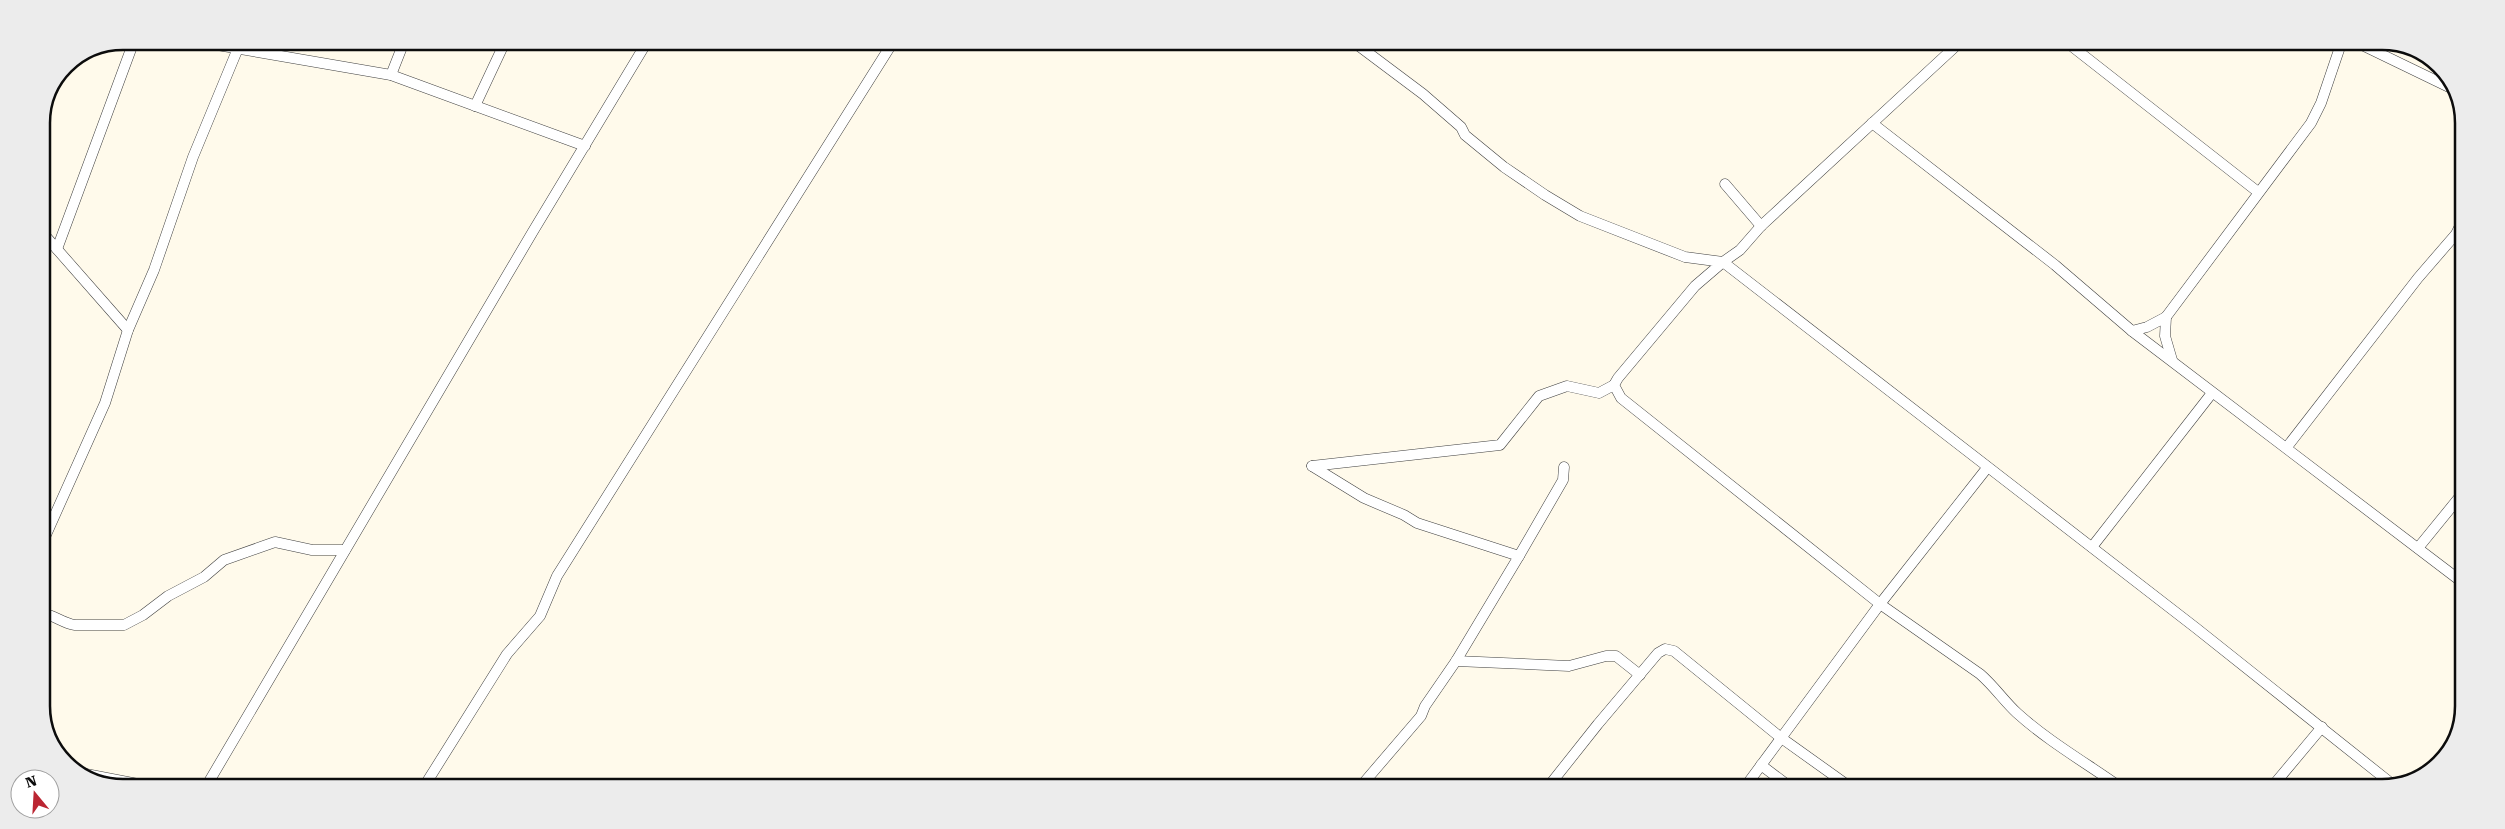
<svg xmlns="http://www.w3.org/2000/svg" width="2505" height="829" viewBox="0 0 2505 829" font-family="'Roboto Serif',serif">
<style>
.lines{fill:none;stroke-linecap:round;stroke-linejoin:round}
.minor-casing{stroke:#3f3f3f;stroke-width:11}
.minor{stroke:#fff;stroke-width:10}
.rim{fill:none;stroke:#0c0c0c;stroke-width:2.5}
</style>
<rect width="100%" height="100%" fill="#fffaeb"/>
<g class="lines">
<defs>
<g id="minor">
<path d="M194 41 391 75 585 146"/>
<path d="M1355 43 1423 94 1461 127 1465 135 1504 167 1545 195 1580 216 1685 257 1723 262 1695 286 1618 378 1614 385 1621 398 1880 604 1980 674C1994 686 2004 701 2017 713 2048 741 2086 763 2120 787"/>
<path d="M1958 44 1761 226 1740 250 1723 262 2196 628 2392 784"/>
<path d="M2069 44 2258 192"/>
<path d="M2360 44 2451 88"/>
<path d="M391 75 404 42"/>
<path d="M475 106 505 42"/>
<path d="M1872 123 2055 265 2132 331 2462 582"/>
<path d="M1725 184 1761 226"/>
<path d="M41 231 128 330"/>
<path d="M57 249 134 41"/>
<path d="M2166 317 2311 123 2321 103 2341 44"/>
<path d="M2132 331 2147 327 2166 317 2165 336 2172 360"/>
<path d="M2287 447 2418 278 2456 234 2463 220"/>
<path d="M1312 466 1364 498 1404 515 1417 523 1519 556 1456 661 1425 706 1421 716 1361 786"/>
<path d="M1312 466 1500 445 1539 396 1567 386 1599 393 1614 385"/>
<path d="M41 546 105 403 128 330 154 270 193 157 241 41"/>
<path d="M2092 547 2212 393"/>
<path d="M2418 548 2462 494"/>
<path d="M1519 556 1563 480 1564 467"/>
<path d="M41 613C55 615 62 623 75 625H124L143 615 168 596 204 577 224 560 275 542 312 550H345"/>
<path d="M1456 661 1569 666 1606 656H1616L1640 675"/>
<path d="M1761 765 1790 787"/>
<path d="M86 774 143 785"/>
<path d="M207 785 532 233 647 42"/>
<path d="M425 785 507 654 540 616 557 576 893 42"/>
<path d="M1548 787 1598 724 1658 653 1665 649 1674 651 1780 737 1850 787"/>
<path d="M1745 787 1880 604 1987 468"/>
<path d="M2271 788 2322 727"/>
</g>
</defs>
<use href="#minor" class="minor-casing"/>
<use href="#minor" class="minor"/>
</g>
<path d="M0 0H2505V829H0ZM123 50H2382A73 73 0 0 1 2455 123V706A73 73 0 0 1 2382 779H123A73 73 0 0 1 50 706V123A73 73 0 0 1 123 50Z" fill="#ececec" fill-rule="evenodd"/>
<path class="rim" d="M123 50H2382A73 73 0 0 1 2455 123V706A73 73 0 0 1 2382 779H123A73 73 0 0 1 50 706V123A73 73 0 0 1 123 50Z"/>
<g transform="translate(35 794) rotate(342)"><circle r="24" fill="#ffffff" stroke="#9e9e9e"/>
<path d="M0-4L9 19L0 12L-9 19Z" fill="#bb2532"/>
<text y="-8" font-size="14" font-weight="bold" text-anchor="middle" fill="#0c0c0c">N</text>
</g>
</svg>
